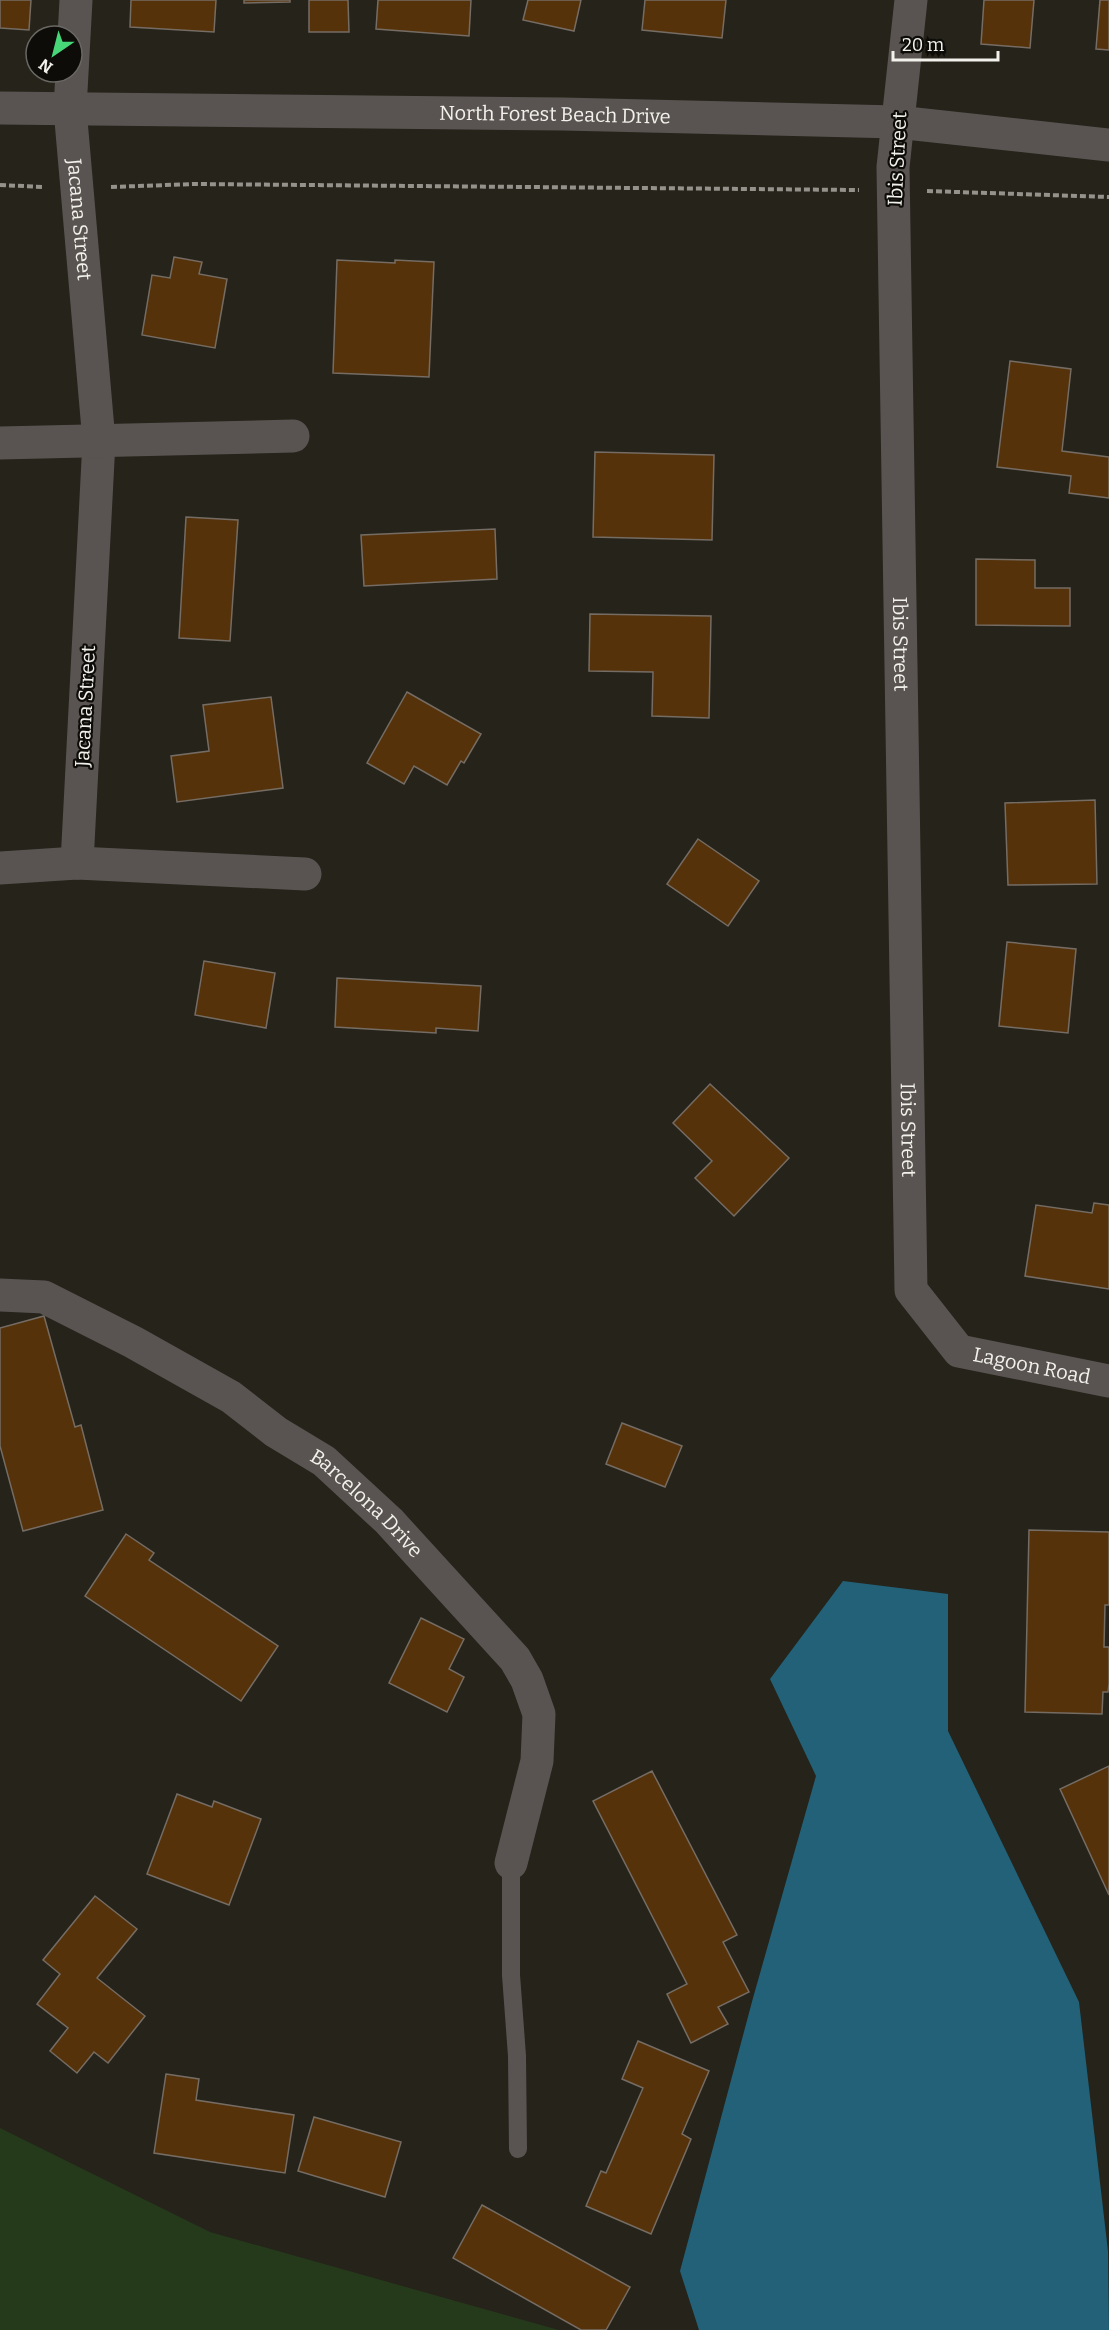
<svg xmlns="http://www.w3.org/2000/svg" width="1109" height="2330" viewBox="0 0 1109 2330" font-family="Bitter,serif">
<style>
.green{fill:#253a1b}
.water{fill:#226178}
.building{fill:#553209;stroke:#756c64;stroke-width:1.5}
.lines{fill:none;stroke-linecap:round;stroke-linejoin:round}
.path{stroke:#94928b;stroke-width:4;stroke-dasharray:6 3;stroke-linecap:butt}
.service{stroke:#595451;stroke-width:18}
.minor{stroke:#595451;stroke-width:33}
.labels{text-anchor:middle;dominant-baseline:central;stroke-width:4.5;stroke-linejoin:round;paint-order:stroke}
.street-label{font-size:20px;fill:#f3f1eb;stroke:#0d0c08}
</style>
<rect width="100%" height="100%" fill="#25231a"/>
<path class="green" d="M0 2128 210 2232 559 2330H0Z"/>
<path class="water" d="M843 1581 948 1594V1731L1079 2002 1108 2251 1109 2330H699L680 2271 753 1998 816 1776 770 1679Z"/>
<g class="building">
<path d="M0 0H31L29 30 0 28Z"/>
<path d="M131 0H216L214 32 130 27Z"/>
<path d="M244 0H290V2L244 3Z"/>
<path d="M309 0H348L349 32H309Z"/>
<path d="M378 0H471L469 36 376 29Z"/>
<path d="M528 0H581L574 31 523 20Z"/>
<path d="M645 0H726L722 38 642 30Z"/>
<path d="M984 0H1034L1030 48 981 44Z"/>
<path d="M1100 0H1109V50L1096 49Z"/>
<path d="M174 257 202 262 199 274 227 279 215 348 142 335 152 275 170 278Z"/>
<path d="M337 260 395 263V260L434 262 429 377 333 373Z"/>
<path d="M1010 361 1071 369 1062 451 1109 457V498L1069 493 1071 476 997 467Z"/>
<path d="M595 452 714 455 712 540 593 537Z"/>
<path d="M186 517 238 520 230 641 179 638Z"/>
<path d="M495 529 497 579 364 586 361 535Z"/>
<path d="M976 559 1035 560V588H1070V626L976 625Z"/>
<path d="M590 614 711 616 709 718 652 716 653 672 589 671Z"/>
<path d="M407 692 481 734 464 763 461 761 447 785 414 766 404 784 367 763Z"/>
<path d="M271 697 283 788 177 802 171 756 209 751 203 705Z"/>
<path d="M1095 800 1097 884 1008 885 1005 803Z"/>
<path d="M698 839 759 881 728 926 667 884Z"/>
<path d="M1007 942 1076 949 1068 1033 999 1026Z"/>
<path d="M204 961 275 973 266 1028 195 1015Z"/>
<path d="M337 978 481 986 478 1031 436 1028V1033L335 1027Z"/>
<path d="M710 1084 789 1158 734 1216 695 1178 712 1161 673 1123Z"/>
<path d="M1094 1203 1109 1205V1289L1025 1276 1036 1205 1092 1213Z"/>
<path d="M44 1316 75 1427 81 1425 103 1510 23 1531 0 1446V1328Z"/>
<path d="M622 1423 682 1446 665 1487 606 1464Z"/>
<path d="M1029 1530 1109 1532V1605H1105L1104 1647H1109V1683L1108 1692H1103L1102 1714 1025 1712Z"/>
<path d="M126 1534 154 1553 149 1560 278 1646 241 1701 85 1596Z"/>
<path d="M421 1618 464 1639 449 1669 464 1677 447 1712 389 1683Z"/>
<path d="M1109 1766V1895L1060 1789Z"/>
<path d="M652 1771 737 1935 723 1942 749 1992 718 2007 728 2024 691 2043 667 1994 687 1984 593 1801Z"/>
<path d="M177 1794 212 1807 214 1801 261 1819 229 1905 147 1874Z"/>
<path d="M95 1896 137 1929 97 1978 145 2016 108 2063 94 2052 77 2073 50 2051 68 2028 37 2004 60 1974 43 1960Z"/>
<path d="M638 2041 709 2071 682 2134 691 2139 651 2234 586 2206 601 2171 606 2173 643 2088 622 2079Z"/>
<path d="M166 2074 199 2079 196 2100 294 2115 285 2173 154 2153Z"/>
<path d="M314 2117 401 2142 385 2197 298 2171Z"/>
<path d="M482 2205 630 2287 606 2330H581L453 2258Z"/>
</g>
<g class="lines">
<g class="path">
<path d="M0 185 44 187"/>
<path d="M111 187 195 184 859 190"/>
<path d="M927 191 1109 197"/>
</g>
<path class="service" d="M511 1863V1975L517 2056 518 2149"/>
<g class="minor">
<path id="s1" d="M76 0 70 109 99 441 77 863"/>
<path id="s2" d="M911 0 893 167 911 1290 959 1351 1109 1381"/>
<path id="s3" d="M0 108 563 114 897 122 1109 145"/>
<path d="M0 443 293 436"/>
<path d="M0 868 77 863 305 874"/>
<path id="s4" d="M0 1295 44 1297 133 1342 231 1397 276 1432 324 1461 389 1521 515 1659 527 1680 539 1714 537 1761 511 1863"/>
</g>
</g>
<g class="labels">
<g class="street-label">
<text stroke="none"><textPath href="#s3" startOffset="555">North Forest Beach Drive</textPath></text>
<text transform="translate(897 159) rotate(-87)">Ibis Street</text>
<text stroke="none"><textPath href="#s1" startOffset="220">Jacana Street</textPath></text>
<text stroke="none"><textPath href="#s2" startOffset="645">Ibis Street</textPath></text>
<text transform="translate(85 706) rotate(-87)">Jacana Street</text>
<text stroke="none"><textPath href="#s2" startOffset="1131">Ibis Street</textPath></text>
<text stroke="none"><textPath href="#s2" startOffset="1443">Lagoon Road</textPath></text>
<text stroke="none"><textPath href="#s4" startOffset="429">Barcelona Drive</textPath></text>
</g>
</g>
<g transform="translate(54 54) rotate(215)"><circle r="28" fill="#0d0c08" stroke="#696863" stroke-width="1.5"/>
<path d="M0-4.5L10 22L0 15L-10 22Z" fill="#47d779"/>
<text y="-9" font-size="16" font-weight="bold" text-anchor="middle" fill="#f3f1eb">N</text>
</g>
<path d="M893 51v9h105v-9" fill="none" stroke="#f3f1eb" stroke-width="3"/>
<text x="902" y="51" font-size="18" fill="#f3f1eb" stroke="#0d0c08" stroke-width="4.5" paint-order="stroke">20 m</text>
</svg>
